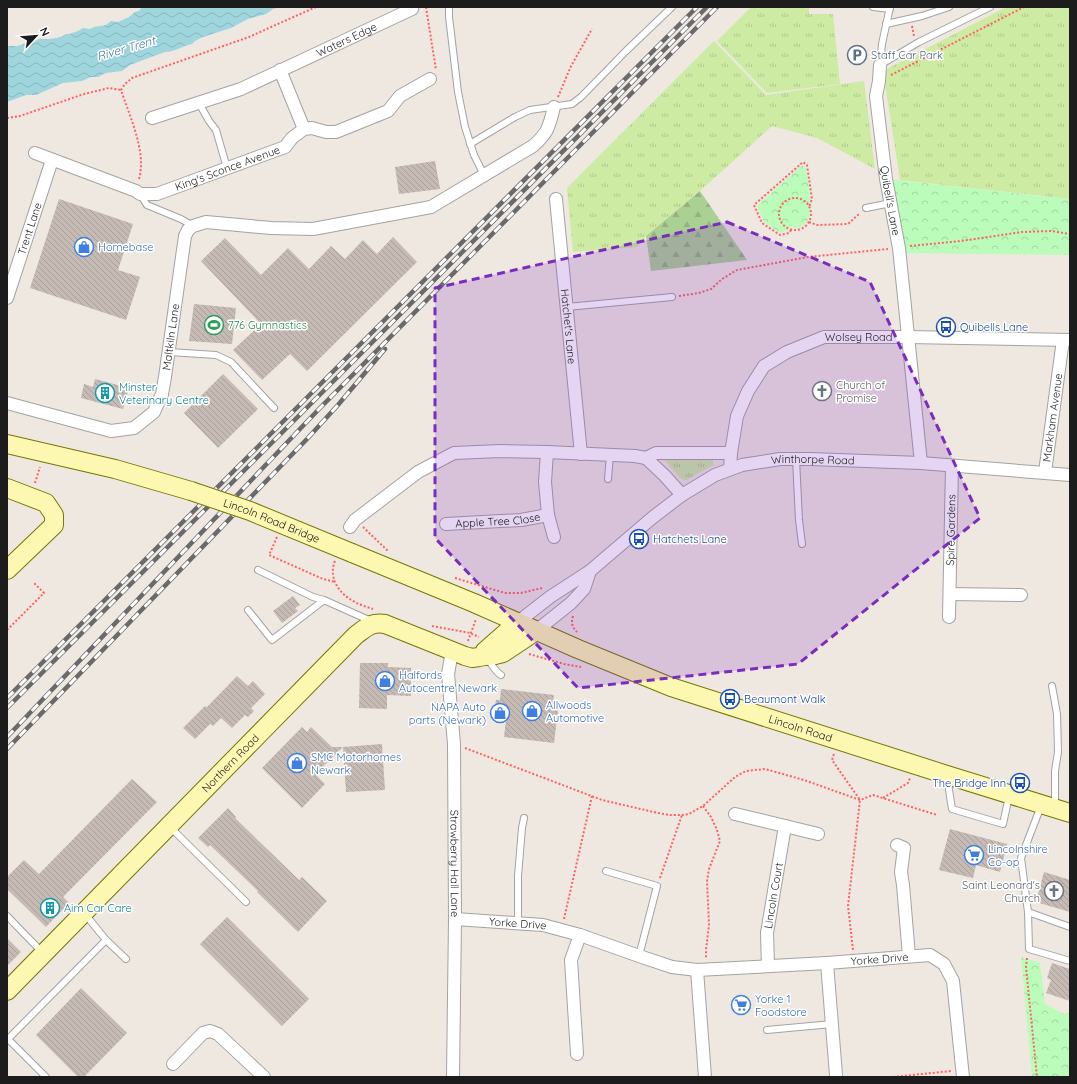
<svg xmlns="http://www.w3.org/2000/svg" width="1077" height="1084" viewBox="0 0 1077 1084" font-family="Quicksand,sans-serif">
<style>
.grass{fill:url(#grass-tufts)}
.forest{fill:url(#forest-firs)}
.park{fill:url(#park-crowns)}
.water{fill:url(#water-waves)}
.building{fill:url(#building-back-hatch)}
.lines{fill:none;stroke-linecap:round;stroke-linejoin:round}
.lane-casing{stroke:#a3a3a3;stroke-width:8}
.street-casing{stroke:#a3a3a3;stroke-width:14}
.secondary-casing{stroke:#767600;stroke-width:20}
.path{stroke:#ff6161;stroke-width:2;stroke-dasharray:2 2;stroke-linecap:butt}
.lane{stroke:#fff;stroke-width:6}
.street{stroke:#fff;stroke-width:12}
.secondary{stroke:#fcf8b1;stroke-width:18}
.rail-casing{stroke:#6a6a6a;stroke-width:4.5}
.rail{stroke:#fff;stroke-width:3;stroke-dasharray:9;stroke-linecap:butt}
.secondary-bridge-casing{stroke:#767600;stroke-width:20;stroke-linecap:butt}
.secondary-bridge{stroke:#fcf8b1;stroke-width:18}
.marked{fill:#7b2cbf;fill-opacity:0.2;stroke:#7b2cbf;stroke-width:3;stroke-dasharray:8 5;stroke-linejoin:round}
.labels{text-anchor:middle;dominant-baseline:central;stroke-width:3;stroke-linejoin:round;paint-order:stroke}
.street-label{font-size:11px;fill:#1c1c1c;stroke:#fff}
.service-label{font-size:11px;fill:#4e5e75;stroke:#fff;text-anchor:start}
.shop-label{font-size:11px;fill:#366cbe;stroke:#fff;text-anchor:start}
.leisure-label{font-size:11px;fill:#27864d;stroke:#fff;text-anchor:start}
.transit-label{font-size:11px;fill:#164399;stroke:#fff;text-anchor:start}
.worship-label{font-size:11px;fill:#5b616d;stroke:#fff;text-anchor:start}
.culture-label{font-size:11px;fill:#0d838f;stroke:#fff;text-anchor:start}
.water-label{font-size:12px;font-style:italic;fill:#40799f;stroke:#fff}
</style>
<defs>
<pattern id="grass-tufts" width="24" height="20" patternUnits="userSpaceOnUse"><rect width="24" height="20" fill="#ceeba4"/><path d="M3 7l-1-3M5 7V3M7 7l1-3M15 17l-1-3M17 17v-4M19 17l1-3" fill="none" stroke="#b0c98d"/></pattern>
<pattern id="forest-firs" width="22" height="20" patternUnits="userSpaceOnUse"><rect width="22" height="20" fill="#abd094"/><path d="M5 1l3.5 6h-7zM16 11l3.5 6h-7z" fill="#93b27f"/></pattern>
<pattern id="park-crowns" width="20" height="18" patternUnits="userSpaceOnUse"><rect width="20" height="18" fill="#bcfcbb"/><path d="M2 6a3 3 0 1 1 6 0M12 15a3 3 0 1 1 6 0" fill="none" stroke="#a1d7a0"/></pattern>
<pattern id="water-waves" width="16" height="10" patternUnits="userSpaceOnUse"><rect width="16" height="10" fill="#9fd6de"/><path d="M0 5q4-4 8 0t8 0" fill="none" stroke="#88b7be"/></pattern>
<pattern id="building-back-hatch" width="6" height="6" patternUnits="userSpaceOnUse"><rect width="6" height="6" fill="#c6bab4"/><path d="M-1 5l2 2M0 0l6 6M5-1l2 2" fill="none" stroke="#aa9f9a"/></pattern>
</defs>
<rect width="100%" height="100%" fill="#eee8e1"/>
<g class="grass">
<path d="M751 7H809V14H833L840 84 767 93 717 41Z"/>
<path d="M1006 7H1070V199L900 180 883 71Z"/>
<path d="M714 41 766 95 864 81 875 169 817 138 772 126 700 191 646 236 637 247 573 252 567 188Z"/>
<path d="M663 458H713V465L687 480H684L679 477Z"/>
</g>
<path class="forest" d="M700 191 747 260 651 271 646 236Z"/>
<g class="park">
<path d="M802 165 806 168C808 180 814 211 807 222 805 224 802 226 800 228L791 227 780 233 764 222 757 206Z"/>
<path d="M886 179 1070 199V255L900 253Z"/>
<path d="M1021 957 1040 963 1045 1004 1064 1014 1070 1013V1077H1032Z"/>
</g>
<path class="water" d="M142 7H281L273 9 266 14 248 19 231 28 203 37 195 41 192 44C182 46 175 52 165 52L130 65 122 71 106 73 98 77H91L82 81 63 83 36 95H26L7 102V46H17L36 40 37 41 38 39H50L61 37 66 34H69L78 31 83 28 90 29 94 27 106 25 111 21 118 22 129 17 135 12 139 11Z"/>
<g class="building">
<path d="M435 161 440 189 399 194 395 167Z"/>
<path d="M59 199 133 224 118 270 140 277 126 320 30 288Z"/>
<path d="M393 237 417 262 307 371 290 354 262 380 233 350 261 324 201 261 225 238 261 275 288 248 309 269 331 246 345 259 363 240 377 254Z"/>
<path d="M194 304 236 308 232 344 189 341Z"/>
<path d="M223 374 258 409 218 448 184 413Z"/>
<path d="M95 379 129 388 123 409 81 398 84 384 93 387Z"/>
<path d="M293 596 300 605 295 608 298 611 282 623 273 611Z"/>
<path d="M360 663H388V667L411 668V696L387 695V709L359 708Z"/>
<path d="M237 676 248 686 253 681 265 694 251 708 254 711 248 717 245 715 232 728 221 718 213 726 210 724 195 739 183 728 205 706 207 707Z"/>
<path d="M501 689 554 695 553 702 559 703 554 743 504 737 506 720 493 718 496 700H500Z"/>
<path d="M302 727 307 732 311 727 332 747H343L315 774 325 784 302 808 262 768Z"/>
<path d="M382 744 385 790 346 792 343 747Z"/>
<path d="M132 779 157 802 63 897 69 903 46 927 7 889V877L24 860 39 874Z"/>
<path d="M228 808 236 817 235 818 299 880 302 877 327 901 298 932 257 892 258 891 210 845 208 847 198 838Z"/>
<path d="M950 829 1007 844 1000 872 976 865 973 878 939 870Z"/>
<path d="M1044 872 1070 880V912L1036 902Z"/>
<path d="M227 917 309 999 282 1026 200 944Z"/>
<path d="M7 938 21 952 7 966Z"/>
<path d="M1052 963 1070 969V1001L1046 993 1051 980 1047 978Z"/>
<path d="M81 988 127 1033 84 1077H78L36 1035Z"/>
</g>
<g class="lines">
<defs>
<g id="lane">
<path d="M449 7V17L458 92 465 127 474 155 484 175"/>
<path d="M873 7 890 9"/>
<path d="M886 24 922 16 949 7"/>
<path d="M880 65 919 42 990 7"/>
<path d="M880 65 882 44 890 7"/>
<path d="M199 103 209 121 216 130 227 168"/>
<path d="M470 144 515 117 530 110 572 104 581 97 626 51 672 7"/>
<path d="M140 194 147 205 181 219 193 226"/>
<path d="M866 208 891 203"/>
<path d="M567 307 672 297"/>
<path d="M169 352 216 355 231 362 274 408"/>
<path d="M796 459 799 520 802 544"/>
<path d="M608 479 610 455"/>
<path d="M324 600 371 621"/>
<path d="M248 610 272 640 324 600 313 597 258 570"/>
<path d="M487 658C492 664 495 672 501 675"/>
<path d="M1052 686 1057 714 1058 752 1055 771V806"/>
<path d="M947 777 952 809 1003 824 1009 796"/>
<path d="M1041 806 1021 858 1028 912 1029 949 1070 961"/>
<path d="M170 827 246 902"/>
<path d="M606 871 657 886 639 956"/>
<path d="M1028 912 1070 927"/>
<path d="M7 916 42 952"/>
<path d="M518 923V876L522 828 524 818"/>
<path d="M106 940 126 959"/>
<path d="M767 1030 832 1024"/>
<path d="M8 1039 46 1077"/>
<path d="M7 1040 106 940 85 914"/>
</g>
<g id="street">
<path id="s1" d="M880 65 879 81 876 96 886 179 899 248 921 463"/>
<path d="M280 70 304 129"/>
<path id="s2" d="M152 118 241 89 412 9"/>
<path id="s3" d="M35 153 136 191 140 194H157L285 147 292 138 304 129 312 128 326 132H336L388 111 400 96 430 79"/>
<path id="s4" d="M556 199 581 454"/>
<path id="s5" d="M7 298 52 160"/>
<path id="s6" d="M7 403 111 431 134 428 154 412 162 394 165 377 185 236 188 230 193 226 206 222 271 228 313 229 431 207 533 146C549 132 549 126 554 107"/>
<path d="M688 453H731"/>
<path d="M646 458 665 476 682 495"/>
<path id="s7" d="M730 469 731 453 737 416 748 391 764 366 787 352 824 337H908L1070 340"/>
<path id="s8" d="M1045 472 1063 340"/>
<path d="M548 515 554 537"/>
<path id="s9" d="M446 524 521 520 548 515 545 482 547 452"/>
<path d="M350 527 355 520 418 472 454 453 500 451 547 452 635 456 646 458 656 453H685"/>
<path d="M950 594 1021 595"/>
<path id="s10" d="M949 617 952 466"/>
<path d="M518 622 550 597 590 571"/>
<path id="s11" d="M536 631 571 603 584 589 590 571 652 518 682 495 715 475 742 465 780 459H810L921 463 1070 475"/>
<path id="s12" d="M452 651 448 674 454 744 455 919 453 1077"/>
<path d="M735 814 818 834"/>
<path d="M897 845 904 848 901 872 903 885 909 956"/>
<path id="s13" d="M455 919 543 925 580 935 639 956 672 967 697 970 827 963 930 955 944 964 953 981 963 1077"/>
<path d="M827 963 836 1075"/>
<path id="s14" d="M768 966 767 933 785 826"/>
<path d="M697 970 705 1077"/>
<path d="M577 1054 571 960 580 935"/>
<path d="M173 1064 203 1033 210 1031 218 1034 264 1077"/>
</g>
<g id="secondary">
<path d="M7 444 115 469 191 491"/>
<path d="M7 488 46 503 54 515V525L7 570"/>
<path id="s15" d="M352 553 474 603 578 649 671 687 947 775 1070 813"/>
<path d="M485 656V651L518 622"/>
<path id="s16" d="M7 991 356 635C367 627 371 622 385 624L465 656 472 658 479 657 485 656 495 655 503 653 536 631"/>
</g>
</defs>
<use href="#lane" class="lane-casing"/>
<use href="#street" class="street-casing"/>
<use href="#secondary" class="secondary-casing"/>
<g class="path">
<path d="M426 7 436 70"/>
<path d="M912 26 914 36"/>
<path d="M891 75 1024 7"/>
<path d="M558 97 571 66 592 29"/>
<path d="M7 118 20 116 84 94 109 88 121 90"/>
<path d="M139 179C147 152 129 115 121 90L125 84 132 78 249 37 280 23 316 7"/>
<circle cx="795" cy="214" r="16"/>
<path d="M809 222 817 225 848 224 859 214"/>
<path d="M791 230 789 233 780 235 762 223 754 205 803 162 807 165 812 199 809 207"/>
<path d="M910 246 961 241 1022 232 1051 231 1070 234"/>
<path d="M679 296 699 293 711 289 722 279 737 270 808 257 888 249"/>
<path d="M35 483 40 467"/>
<path d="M363 527 388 551"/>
<path d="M277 537 269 555 323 579 335 582"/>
<path d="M335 561C328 578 339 594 355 602 360 605 367 607 373 609"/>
<path d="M455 578 505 593H521L542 588"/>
<path d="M573 616C571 623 572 627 577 632"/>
<path d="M432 626 470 633 479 637"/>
<path d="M7 630 44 593 33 582"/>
<path d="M468 641 476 619"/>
<path d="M529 654 564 664 581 667"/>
<path d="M465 748 602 800 658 813 670 815H682L689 814 703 806 735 777 746 771 765 769 804 780 860 800 873 795 937 815"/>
<path d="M834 754 832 760 860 800 848 906 853 950"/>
<path d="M883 798 908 783 910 778"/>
<path d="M703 806 711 817 717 830 720 841 709 869 707 881 709 925 706 950V958"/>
<path d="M660 878 682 815"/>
<path d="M564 919 592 796"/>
<path d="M1027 958 1026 967 1037 1077"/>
<path d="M893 1077 951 1071"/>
</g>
<use href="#lane" class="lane"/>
<use href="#street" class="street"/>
<use href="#secondary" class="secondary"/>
<defs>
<g id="rail">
<path d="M7 698 697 7"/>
<path d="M7 708 707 7"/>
<path d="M7 737 319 409 717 7"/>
<path d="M7 749 307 439 338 405 385 349"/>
</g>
</defs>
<use href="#rail" class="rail-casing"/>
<use href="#rail" class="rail"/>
<defs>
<g id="secondary-bridge">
<path id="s17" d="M191 491 250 511 352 553"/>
</g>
</defs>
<use href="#secondary-bridge" class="secondary-bridge-casing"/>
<use href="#secondary-bridge" class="secondary-bridge"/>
</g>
<path class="marked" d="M727 222 870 282 980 518 798 664 578 688 435 538V288Z"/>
<defs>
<symbol id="parking-ring" viewBox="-11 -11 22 22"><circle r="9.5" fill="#fff" stroke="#5c6f8a" stroke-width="1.5"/><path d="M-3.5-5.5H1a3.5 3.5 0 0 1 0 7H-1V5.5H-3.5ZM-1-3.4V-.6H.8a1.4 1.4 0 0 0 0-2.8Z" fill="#5c6f8a"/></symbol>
<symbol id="shop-ring" viewBox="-11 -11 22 22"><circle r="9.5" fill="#fff" stroke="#3f7fe0" stroke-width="1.5"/><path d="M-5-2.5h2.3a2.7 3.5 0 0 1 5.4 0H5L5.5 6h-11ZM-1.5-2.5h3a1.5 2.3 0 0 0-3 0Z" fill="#3f7fe0"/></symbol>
<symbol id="stadium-ring" viewBox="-11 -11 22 22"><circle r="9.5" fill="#fff" stroke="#2e9e5b" stroke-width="1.5"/><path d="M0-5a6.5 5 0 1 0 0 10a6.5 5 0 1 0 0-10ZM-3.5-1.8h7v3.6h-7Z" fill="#2e9e5b"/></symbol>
<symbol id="bus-ring" viewBox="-11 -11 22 22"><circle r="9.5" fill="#fff" stroke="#1a4fb4" stroke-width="1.5"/><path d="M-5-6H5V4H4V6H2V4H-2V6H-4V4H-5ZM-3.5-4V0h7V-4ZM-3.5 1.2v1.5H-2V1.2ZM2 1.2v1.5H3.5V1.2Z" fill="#1a4fb4"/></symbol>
<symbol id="church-ring" viewBox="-11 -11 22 22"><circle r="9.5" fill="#fff" stroke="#6b7280" stroke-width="1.5"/><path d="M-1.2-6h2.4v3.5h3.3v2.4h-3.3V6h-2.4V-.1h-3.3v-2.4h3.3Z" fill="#6b7280"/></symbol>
<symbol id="building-ring" viewBox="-11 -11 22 22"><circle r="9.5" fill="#fff" stroke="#0f9aa8" stroke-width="1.5"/><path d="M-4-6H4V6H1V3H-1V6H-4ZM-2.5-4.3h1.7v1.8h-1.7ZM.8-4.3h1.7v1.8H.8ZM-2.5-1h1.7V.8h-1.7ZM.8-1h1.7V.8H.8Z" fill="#0f9aa8"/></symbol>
<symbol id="supermarket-ring" viewBox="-11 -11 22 22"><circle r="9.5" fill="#fff" stroke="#3f7fe0" stroke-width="1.5"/><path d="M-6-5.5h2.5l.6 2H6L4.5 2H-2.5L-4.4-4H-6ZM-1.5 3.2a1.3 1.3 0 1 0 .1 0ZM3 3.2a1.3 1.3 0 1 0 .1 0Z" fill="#3f7fe0"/></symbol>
</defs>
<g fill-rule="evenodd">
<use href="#parking-ring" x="846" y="44" width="22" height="22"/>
<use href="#shop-ring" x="73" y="236" width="22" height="22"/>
<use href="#stadium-ring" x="203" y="314" width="22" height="22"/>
<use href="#bus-ring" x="935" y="316" width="22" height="22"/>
<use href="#church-ring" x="811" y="380" width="22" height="22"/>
<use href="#building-ring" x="94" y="382" width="22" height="22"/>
<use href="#bus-ring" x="628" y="528" width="22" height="22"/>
<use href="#shop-ring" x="374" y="670" width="22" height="22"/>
<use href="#bus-ring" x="719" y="688" width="22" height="22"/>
<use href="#shop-ring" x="521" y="700" width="22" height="22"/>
<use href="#shop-ring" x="489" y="702" width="22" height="22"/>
<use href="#shop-ring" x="286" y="752" width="22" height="22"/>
<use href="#bus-ring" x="1009" y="772" width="22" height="22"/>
<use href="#supermarket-ring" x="963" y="844" width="22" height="22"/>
<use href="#church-ring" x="1043" y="880" width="22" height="22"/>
<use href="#building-ring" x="39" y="897" width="22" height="22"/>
<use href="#supermarket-ring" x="730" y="994" width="22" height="22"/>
</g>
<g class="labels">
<g class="street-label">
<text stroke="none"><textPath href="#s2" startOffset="210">Waters Edge</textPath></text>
<text stroke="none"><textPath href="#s3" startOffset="205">King's Sconce Avenue</textPath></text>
<text stroke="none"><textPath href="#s1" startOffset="137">Quibell's Lane</textPath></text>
<text stroke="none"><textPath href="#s5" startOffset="73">Trent Lane</textPath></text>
<text stroke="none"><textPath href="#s4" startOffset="128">Hatchet's Lane</textPath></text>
<text stroke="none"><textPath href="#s6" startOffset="234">Maltkiln Lane</textPath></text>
<text stroke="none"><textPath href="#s7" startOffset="212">Wolsey Road</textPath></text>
<text stroke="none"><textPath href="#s8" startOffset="55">Markham Avenue</textPath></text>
<text stroke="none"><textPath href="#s11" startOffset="341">Winthorpe Road</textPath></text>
<text stroke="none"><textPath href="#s9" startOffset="52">Apple Tree Close</textPath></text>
<text stroke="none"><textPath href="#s17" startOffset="86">Lincoln Road Bridge</textPath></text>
<text stroke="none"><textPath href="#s10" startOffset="87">Spire Gardens</textPath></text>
<text stroke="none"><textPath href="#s15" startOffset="482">Lincoln Road</textPath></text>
<text stroke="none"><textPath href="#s16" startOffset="319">Northern Road</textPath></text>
<text stroke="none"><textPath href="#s12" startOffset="213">Strawberry Hall Lane</textPath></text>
<text stroke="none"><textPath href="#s14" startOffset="71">Lincoln Court</textPath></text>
<text stroke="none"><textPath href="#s13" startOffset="63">Yorke Drive</textPath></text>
<text stroke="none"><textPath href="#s13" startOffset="432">Yorke Drive</textPath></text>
</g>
<g class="service-label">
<text x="871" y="55">Staff Car Park</text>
</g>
<g class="shop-label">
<text x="98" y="247">Homebase</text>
<text x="399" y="675">Halfords<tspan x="399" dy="13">Autocentre Newark</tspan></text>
<text x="546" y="705">Allwoods<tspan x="546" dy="13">Automotive</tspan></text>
<text x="486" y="707" text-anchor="end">NAPA Auto<tspan x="486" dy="13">parts (Newark)</tspan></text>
<text x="311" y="757">SMC Motorhomes<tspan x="311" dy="13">Newark</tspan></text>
<text x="988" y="849">Lincolnshire<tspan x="988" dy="13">Co-op</tspan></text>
<text x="755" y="999">Yorke 1<tspan x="755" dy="13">Foodstore</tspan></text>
</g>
<g class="leisure-label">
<text x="228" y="325">776 Gymnastics</text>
</g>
<g class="transit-label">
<text x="960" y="327">Quibells Lane</text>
<text x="653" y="539">Hatchets Lane</text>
<text x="744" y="699">Beaumont Walk</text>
<text x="1006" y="783" text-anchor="end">The Bridge Inn</text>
</g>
<g class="worship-label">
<text x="836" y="385">Church of<tspan x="836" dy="13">Promise</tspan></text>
<text x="1040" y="885" text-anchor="end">Saint Leonard's<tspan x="1040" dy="13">Church</tspan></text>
</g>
<g class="culture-label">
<text x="119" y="387">Minster<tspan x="119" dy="13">Veterinary Centre</tspan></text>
<text x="64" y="908">Aim Car Care</text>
</g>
<g class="water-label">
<text transform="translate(126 48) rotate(-16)">River Trent</text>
</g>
</g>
<rect width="1077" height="1084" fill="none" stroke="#1c1c1c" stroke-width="16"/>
<g transform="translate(36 36) rotate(64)" stroke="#ffffff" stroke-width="3" paint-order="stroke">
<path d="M0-3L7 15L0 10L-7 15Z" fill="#1c1c1c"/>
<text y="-6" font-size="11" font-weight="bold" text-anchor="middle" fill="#1c1c1c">N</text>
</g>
</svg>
